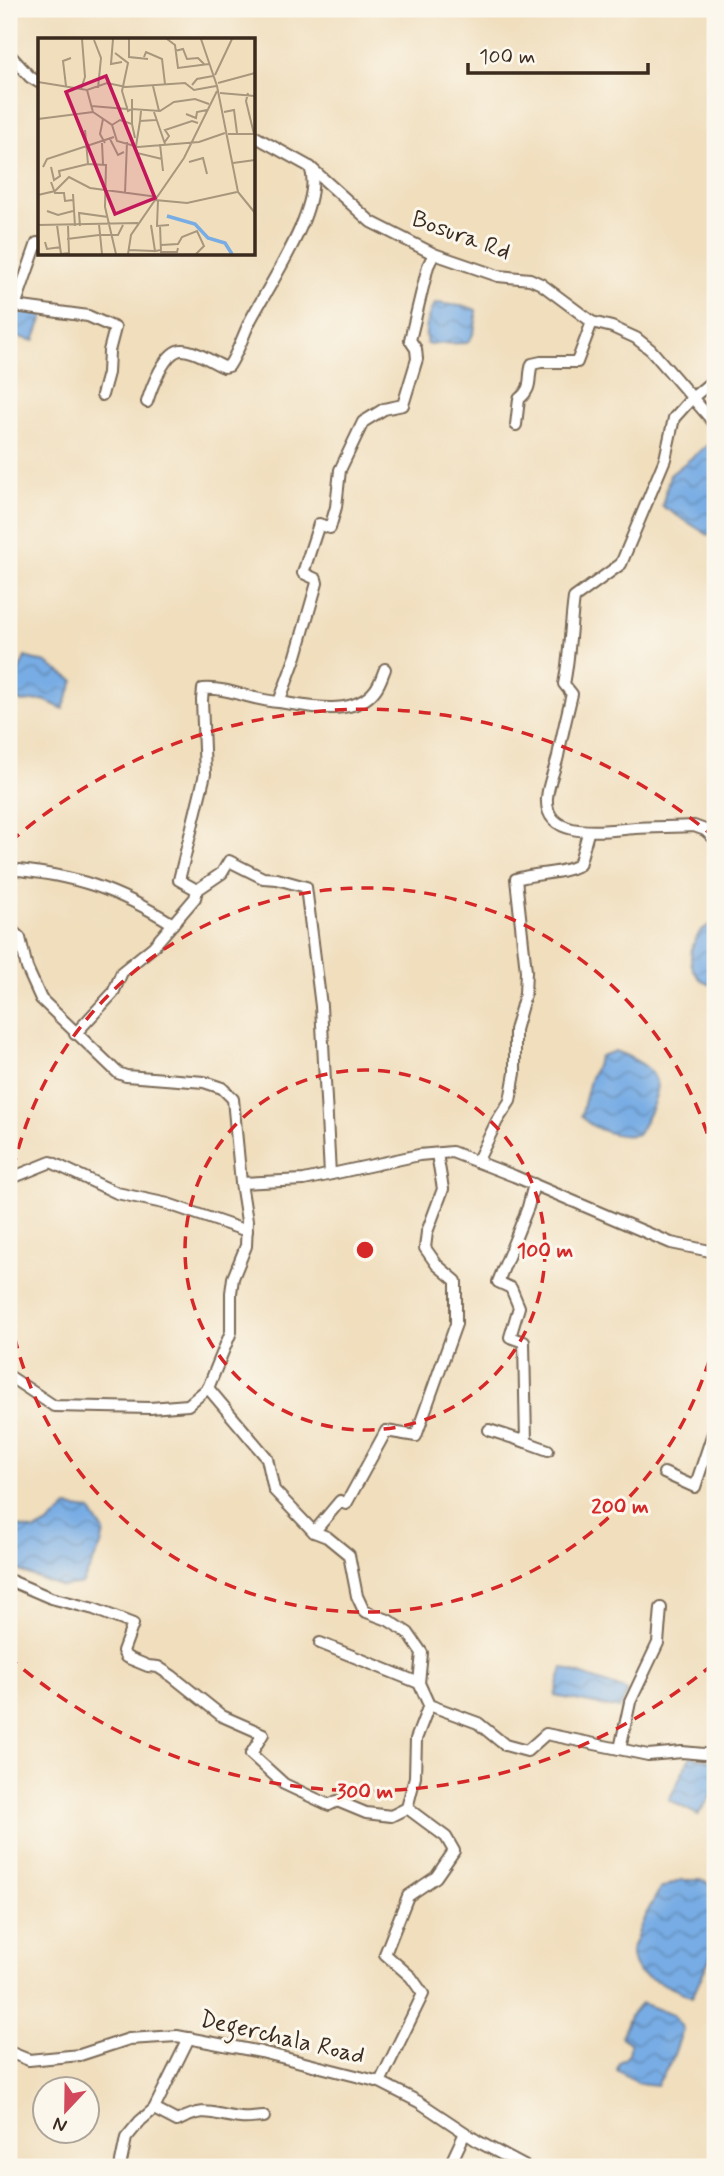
<svg xmlns="http://www.w3.org/2000/svg" width="724" height="2176" viewBox="0 0 724 2176" font-family="Mynerve,sans-serif">
<style>
.water{fill:url(#water-waves);stroke:#596b81;stroke-width:2}
.lines{fill:none;stroke-linecap:round;stroke-linejoin:round}
.street-casing{stroke:#7a6956;stroke-width:14}
.street{stroke:#fff;stroke-width:10}
.ring{fill:none;stroke:#d62828;stroke-width:3.5;stroke-dasharray:12 9}
.labels{text-anchor:middle;dominant-baseline:central;stroke-width:6;stroke-linejoin:round;paint-order:stroke}
.street-label{font-size:24px;fill:#3b2a1e;stroke:#fbf7ec}
.inset-river{fill:none;stroke:#77ace4;stroke-width:3.5}
.inset-road{fill:none;stroke:#a8967d;stroke-width:2}
.view{fill:#c2185b;fill-opacity:0.15;stroke:#c2185b;stroke-width:3.5}
.inset-edge{fill:none;stroke:#3b2a1e;stroke-width:3.5}
.centre{fill:#d62828;stroke:#fbf7ec;stroke-width:3.5}
.ring-label{font-size:21px;text-anchor:middle;font-weight:bold;fill:#d62828;stroke:#fbf7ec;stroke-width:6;stroke-linejoin:round;paint-order:stroke}
</style>
<defs>
<pattern id="water-waves" width="16" height="10" patternUnits="userSpaceOnUse" patternTransform="scale(1.75)"><rect width="16" height="10" fill="#77ace4"/><path d="M0 5q4-4 8 0t8 0" fill="none" stroke="#638cb8"/></pattern>
</defs>
<rect width="100%" height="100%" fill="#fbf7ec"/>
<filter id="ink" filterUnits="userSpaceOnUse"><feTurbulence type="fractalNoise" baseFrequency=".0143" numOctaves="2"/><feDisplacementMap in="SourceGraphic" scale="14" xChannelSelector="R" yChannelSelector="G"/><feConvolveMatrix kernelMatrix="1 2 1 2 8 2 1 2 1" color-interpolation-filters="sRGB"/></filter>
<filter id="wash" filterUnits="userSpaceOnUse"><feTurbulence type="fractalNoise" baseFrequency=".00686" numOctaves="4" result="noise"/><feDisplacementMap in="SourceGraphic" scale="28" xChannelSelector="R" yChannelSelector="G"/><feGaussianBlur stdDeviation="1.57" result="paint"/><feColorMatrix in="noise" values="0 0 0 0 0 0 0 0 0 0 0 0 0 0 0 0 0 1.4 0 .05"/><feComposite in="paint" operator="in"/></filter>
<g filter="url(#wash)">
<rect width="100%" height="100%" fill="#f0debd"/>
<g class="water">
<path d="M436 303 468 307 476 310C477 321 475 336 467 343L427 344C424 332 427 313 436 303Z"/>
<path d="M15 310 44 314 34 341 11 335Z"/>
<path d="M715 439V535L713 538 662 506 670 475Z"/>
<path d="M25 657 46 663 74 681 63 709 44 700 22 702 12 697 11 690Z"/>
<path d="M715 923V986C679 978 687 931 715 923Z"/>
<path d="M615 1051C670 1072 663 1090 638 1134 621 1139 592 1130 581 1116L590 1080 600 1056Z"/>
<path d="M67 1507 90 1510 104 1532 101 1546 82 1584 62 1587 9 1567V1524L35 1531 50 1523Z"/>
<path d="M563 1668 625 1690 627 1692 620 1709 555 1696Z"/>
<path d="M690 1757H696L715 1762V1790L698 1815 669 1800Z"/>
<path d="M681 1880H701L715 1887V1947L692 1997 639 1973 634 1964 631 1951 645 1916 660 1889Z"/>
<path d="M641 2003 673 2015 683 2029 672 2060 657 2085 638 2083 617 2070 619 2062C628 2058 631 2053 630 2043L621 2037 631 2014Z"/>
</g>
</g>
<g filter="url(#ink)">
<g class="lines">
<defs>
<g id="street">
<path d="M9 54 30 77 40 83"/>
<path d="M254 136 310 167 371 222 434 254 498 276 530 279 541 284 592 322 612 327 636 338 651 350 715 424"/>
<path d="M40 244 37 243 15 306 88 316 115 328 109 351 108 373 102 395"/>
<path d="M715 379 692 398 674 418 665 459 621 564 574 598C570 627 570 655 564 684L572 694C567 715 562 735 558 756 555 770 548 783 547 798 544 842 608 830 635 828 654 827 674 827 694 826L705 830 715 839"/>
<path d="M147 402C151 389 165 350 182 350 195 350 212 362 224 367L229 366C238 352 243 336 250 321 268 286 325 205 310 167"/>
<path d="M516 425 519 399C534 387 527 379 532 364L541 362H577L592 322"/>
<path d="M279 702C308 706 354 718 375 690 380 684 382 676 385 669"/>
<path d="M9 869C75 875 117 889 173 924"/>
<path d="M197 890 222 873 229 861 263 878 277 879 306 887 321 1006 330 1174"/>
<path d="M9 928 20 938 27 968 41 999 118 1073 126 1076 204 1082 222 1088 233 1099 241 1183 247 1221 246 1246 233 1278 231 1293V1332L208 1388 267 1458 274 1490 314 1532 327 1537 349 1555 357 1596 364 1611 388 1620 408 1633 422 1653 419 1683 429 1705 478 1723 505 1745 527 1751 546 1734 648 1755 682 1752 715 1755"/>
<path d="M75 1034 113 993 122 972 153 947 195 898 197 890 179 880 205 774 202 700 203 689C229 687 253 701 279 702L296 656 317 583 316 579 303 573 319 524 330 528 336 507 340 470 363 422 384 409 403 405 417 359 416 349 410 340 428 266 434 254"/>
<path d="M477 1162 497 1121 510 1101 515 1073V1030L525 994 526 971 516 879C539 872 559 875 579 865L588 833"/>
<path d="M9 1179 51 1162 117 1193 168 1204 247 1231"/>
<path d="M241 1183 304 1180 419 1155 452 1152 514 1176 671 1243 715 1252"/>
<path d="M9 1376 54 1406 150 1408 188 1405 208 1388"/>
<path d="M489 1430 526 1442 524 1342 510 1337 519 1307 511 1288 498 1282 528 1207 534 1184"/>
<path d="M526 1442 548 1450"/>
<path d="M664 1473 695 1487 715 1427"/>
<path d="M314 1532 340 1501 346 1504 386 1431 416 1436 456 1324V1281L437 1265 425 1248 427 1232 443 1189 437 1154"/>
<path d="M9 1580 51 1598 94 1609 133 1624 123 1651 126 1657 148 1666 158 1667 172 1676 222 1716 263 1734 251 1754 284 1784 329 1805 337 1801 366 1813 391 1816 407 1808"/>
<path d="M320 1643 419 1683"/>
<path d="M620 1749 630 1702 658 1643 661 1608"/>
<path d="M9 2052 29 2060 80 2055 129 2039 177 2036 261 2052 380 2082 419 2102 479 2142 526 2167"/>
<path d="M380 2082 423 1994 411 1977 385 1954 408 1896 436 1877 454 1851 446 1837 407 1808 415 1777 416 1739 429 1705"/>
<path d="M154 2109 177 2121C209 2105 210 2115 241 2118 248 2119 256 2117 264 2117"/>
<path d="M120 2167 126 2138 140 2121 154 2109 189 2038"/>
<path d="M449 2167 465 2133"/>
</g>
</defs>
<use href="#street" class="street-casing"/>
<use href="#street" class="street"/>
</g>
</g>
<g class="ring">
<circle cx="365" cy="1250" r="180"/>
<path d="M715 1340A361 361 0 0 1 9 1310M9 1190A361 361 0 0 1 715 1160"/>
<path d="M713 1664A541 541 0 0 1 10 1658M10 842A541 541 0 0 1 713 836"/>
</g>
<g class="labels">
<g class="street-label">
<text transform="translate(461 236) rotate(20)">Bosura Rd</text>
<text transform="translate(282 2038) rotate(13)">Degerchala Road</text>
</g>
</g>
<g transform="translate(38 38)">
<rect width="217" height="217" fill="#f0debd"/>
<path class="inset-river" d="M129 178 157 186 170 200 187 205 194 216"/>
<path class="inset-road" d="M75 1 73 26 84 24M91 1V19L110 21M129 1 137 7 140 30 171 26M163 1 179 48 200 154 217 175M56 2 63 20 60 50M137 13 145 11 149 21 160 20 166 26M77 15 90 25 84 53 90 73 94 71V61M106 19 108 14 124 21 127 46M177 37 194 1M0 44 49 52 69 45 88 49 147 45 156 52 178 48M180 45 217 35M154 47 159 41 175 38M28 48 25 23 33 20M115 48 121 73M43 51 47 39 44 1M49 52 55 74M182 55 217 58M210 55 208 63 216 96M53 68 89 71M103 73 102 83 118 82M116 74 127 106M186 74 196 72 199 95M148 76 158 80 159 74 169 72M0 81 55 74 74 87 79 103 100 109 161 104 187 95M65 81 62 96 67 105M94 86V71L122 73 136 64 157 61 171 66M74 87 82 82 94 86 97 100M47 92 50 126 68 127 67 169 78 216M190 96H217M72 101 80 117 86 114M64 105 65 126M126 105 131 98 127 92 154 83 160 85M122 106 125 133M97 108 99 115 124 121M98 108 102 83M151 124 165 120 169 136M195 125 217 122M5 129 9 121 76 99M13 129 16 142 22 138 21 133 50 126M13 144 17 155H26L27 163 35 162M87 155 89 104M35 156 37 188M0 157 17 153 31 139 52 150 120 159M117 162 149 165 199 154M120 162 119 188 131 187M9 173 20 177 35 173M61 186 64 216M0 187 100 185M19 187 23 216M113 187 117 213 123 212M122 187 123 214H139L140 210M42 188 41 175 70 179M61 197H80L85 187M29 201 61 197M7 204 9 211 23 209M123 207 140 206 144 199 159 193 166 208 158 216M90 212 117 213M23 216 31 215 30 188M90 216 93 197 146 120 179 53"/>
<path class="view" d="M68 38 117 160 77 176 28 54Z"/>
<rect width="217" height="217" class="inset-edge"/>
</g>
<circle cx="365" cy="1250" r="10" class="centre"/>
<g class="ring-label">
<text x="545" y="1257">100 m</text>
<text x="620" y="1513">200 m</text>
<text x="365" y="1798">300 m</text>
</g>
<rect width="724" height="2176" fill="none" stroke="#fbf7ec" stroke-width="35"/>
<g transform="translate(66 2110) rotate(202)"><circle r="33" fill="#fbf7ec" stroke="#aea59a" stroke-width="2"/>
<path d="M0-5L12 26L0 18L-12 26Z" fill="#d1495b"/>
<text y="-10" font-size="19" font-weight="bold" text-anchor="middle" fill="#3b2a1e">N</text>
</g>
<path d="M468 63v10h180v-10" fill="none" stroke="#3b2a1e" stroke-width="3.5"/>
<text x="479" y="63" font-size="21" fill="#3b2a1e" stroke="#fbf7ec" stroke-width="5" paint-order="stroke">100 m</text>
</svg>
